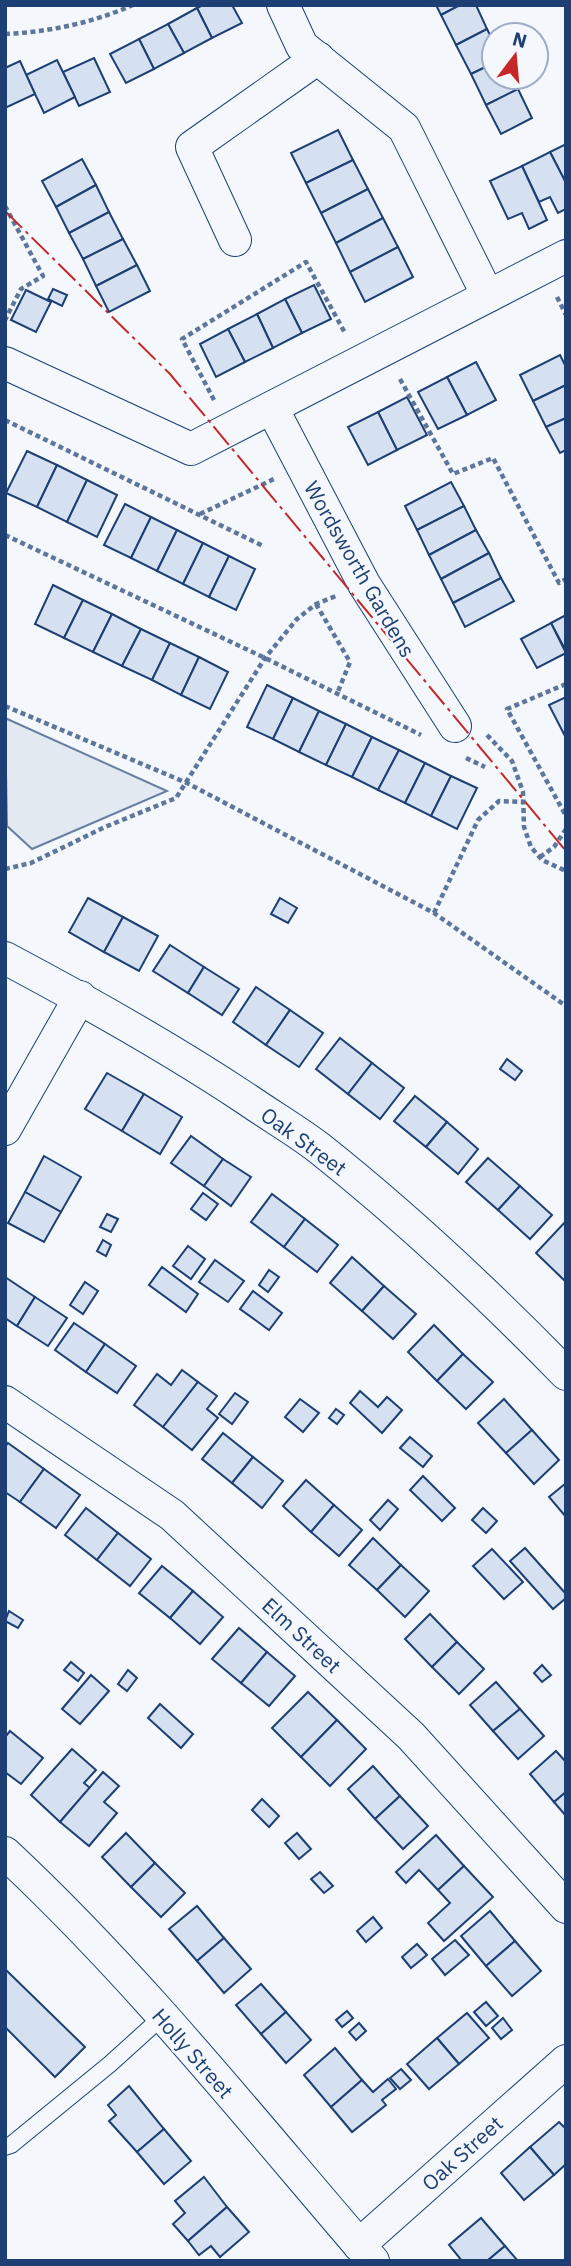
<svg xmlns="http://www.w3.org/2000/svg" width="571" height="2266" viewBox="0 0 571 2266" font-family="'IBM Plex Sans',sans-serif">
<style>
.green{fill:#e3e9f0;stroke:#687fa3;stroke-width:2}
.building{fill:#d5e0f0;stroke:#1d3f73;stroke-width:2}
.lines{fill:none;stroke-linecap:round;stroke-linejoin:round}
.service-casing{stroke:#1d3f73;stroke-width:18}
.minor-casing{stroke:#1d3f73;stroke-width:34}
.path{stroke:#5e769c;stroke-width:4.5;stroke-dasharray:5 3.5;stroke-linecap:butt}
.service{stroke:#f4f7fb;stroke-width:16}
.minor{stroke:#f4f7fb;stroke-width:32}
.power{stroke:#c62828;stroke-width:2;stroke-dasharray:24 5 3.5 5;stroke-linecap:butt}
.labels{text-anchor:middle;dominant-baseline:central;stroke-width:5;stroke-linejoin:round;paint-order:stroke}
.street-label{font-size:21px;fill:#1d3f73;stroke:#f4f7fb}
</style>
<rect width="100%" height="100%" fill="#f4f7fb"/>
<path class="green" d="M5 718 167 791 32 849 7 826Z"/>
<g class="building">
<path d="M203 5H232L242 23 212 38 197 8Z"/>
<path d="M436 5H460L441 15Z"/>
<path d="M460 5H476L487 29 456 45 441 15Z"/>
<path d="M197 8 212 38 184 53 168 24Z"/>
<path d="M168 24 184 53 154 69 139 39Z"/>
<path d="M487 29 494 43V63L471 74 456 45Z"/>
<path d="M139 39 154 69 126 83 110 54Z"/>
<path d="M94 58 110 92 79 106 63 72Z"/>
<path d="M57 60 75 97 44 113 26 75Z"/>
<path d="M20 61 35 94 5 108V68Z"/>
<path d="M494 63V77H512L518 89 486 105 471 74Z"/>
<path d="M518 89 532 118 501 134 486 105Z"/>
<path d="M338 130 353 160 306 183 291 153Z"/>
<path d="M566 144V183L550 152Z"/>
<path d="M550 152 566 183V209L558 213 550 197 539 202 522 166Z"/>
<path d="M82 159 96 185 56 207 42 181Z"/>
<path d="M353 160 368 189 321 213 306 183Z"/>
<path d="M522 166 547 220 529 229 522 213 508 219 490 181Z"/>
<path d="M96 185 109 212 69 233 56 207Z"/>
<path d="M368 189 383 218 336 243 321 213Z"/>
<path d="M109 212 123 239 83 259 69 233Z"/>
<path d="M383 218 398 247 350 272 336 243Z"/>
<path d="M123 239 137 265 96 286 83 259Z"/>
<path d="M398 247 413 277 365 302 350 272Z"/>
<path d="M137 265 150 291 109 312 96 286Z"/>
<path d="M314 285 331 319 302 333 285 299Z"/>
<path d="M53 289 67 295 62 306 48 299Z"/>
<path d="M26 290 51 302 36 332 11 320Z"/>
<path d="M285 299 302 333 273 348 257 314Z"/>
<path d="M257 314 273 348 245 362 228 329Z"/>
<path d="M228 329 245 362 216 377 200 344Z"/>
<path d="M560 355 566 367V385L533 401 520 375Z"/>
<path d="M476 362 496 400 467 415 447 377Z"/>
<path d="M447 377 467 415 438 429 418 392Z"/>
<path d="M566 385V418L546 427 533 401Z"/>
<path d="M407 397 427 435 397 450 378 412Z"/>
<path d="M378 412 397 450 368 465 348 427Z"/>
<path d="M566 418V450L560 453 546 427Z"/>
<path d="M27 451 57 465 37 507 6 493Z"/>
<path d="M57 465 87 480 67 522 37 507Z"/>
<path d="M87 480 117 495 97 537 67 522Z"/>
<path d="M451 482 464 506 417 530 405 506Z"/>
<path d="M125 504 151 517 131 558 104 545Z"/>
<path d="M464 506 476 530 429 555 417 530Z"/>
<path d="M151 517 177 530 157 571 131 558Z"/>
<path d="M177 530 203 543 183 584 157 571Z"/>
<path d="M476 530 489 553 441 579 429 555Z"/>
<path d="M203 543 229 556 209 597 183 584Z"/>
<path d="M489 553 501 578 453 603 441 579Z"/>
<path d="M229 556 255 569 236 610 209 597Z"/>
<path d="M501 578 514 601 465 627 453 603Z"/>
<path d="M53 585 83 600 64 638 35 624Z"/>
<path d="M83 600 112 614 93 652 64 638Z"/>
<path d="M112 614 141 629 122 666 93 652Z"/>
<path d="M566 615V651L551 623Z"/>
<path d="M551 623 566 653 537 668 521 639Z"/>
<path d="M141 629 170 643 152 680 122 666Z"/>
<path d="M170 643 199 657 181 695 152 680Z"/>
<path d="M199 657 228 672 210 709 181 695Z"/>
<path d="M267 685 293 698 273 739 247 727Z"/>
<path d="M566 697V738L549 705Z"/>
<path d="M293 698 319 711 299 752 273 739Z"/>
<path d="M319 711 346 724 326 765 299 752Z"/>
<path d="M346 724 372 737 352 777 326 765Z"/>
<path d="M372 737 399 750 378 790 352 777Z"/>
<path d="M399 750 425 763 405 803 378 790Z"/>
<path d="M425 763 451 776 431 816 405 803Z"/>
<path d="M451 776 477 788 457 829 431 816Z"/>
<path d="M88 898 123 917 104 952 69 932Z"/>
<path d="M280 898 297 908 288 923 271 914Z"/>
<path d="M123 917 158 936 139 971 104 952Z"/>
<path d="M170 945 204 967 188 993 153 971Z"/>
<path d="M204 967 239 989 222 1015 188 993Z"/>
<path d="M256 987 290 1010 266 1045 233 1022Z"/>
<path d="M290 1010 323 1033 299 1067 266 1045Z"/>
<path d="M340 1038 372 1063 348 1094 316 1069Z"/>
<path d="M507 1059 522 1071 515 1080 500 1069Z"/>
<path d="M372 1063 404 1088 380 1119 348 1094Z"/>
<path d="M107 1073 144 1094 122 1131 85 1109Z"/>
<path d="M144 1094 182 1117 160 1154 122 1131Z"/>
<path d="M415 1096 447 1122 426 1147 394 1121Z"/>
<path d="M447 1122 478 1149 458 1174 426 1147Z"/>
<path d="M191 1136 223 1159 204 1186 171 1163Z"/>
<path d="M44 1156 81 1177 61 1212 25 1192Z"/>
<path d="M488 1158 520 1186 498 1210 466 1182Z"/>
<path d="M223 1159 251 1177 231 1206 204 1186Z"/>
<path d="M520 1186 552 1215 530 1239 498 1210Z"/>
<path d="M25 1192 61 1212 44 1242 8 1223Z"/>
<path d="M203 1193 218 1204 206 1220 191 1209Z"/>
<path d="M272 1194 305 1219 284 1247 251 1222Z"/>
<path d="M107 1214 118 1219 111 1232 100 1227Z"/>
<path d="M305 1219 338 1245 317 1272 284 1247Z"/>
<path d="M566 1221V1280L565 1281 536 1253Z"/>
<path d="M103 1240 111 1245 106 1256 97 1251Z"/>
<path d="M188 1246 205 1259 191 1279 173 1266Z"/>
<path d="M352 1257 384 1286 362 1311 330 1283Z"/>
<path d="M215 1260 244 1281 228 1302 199 1282Z"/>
<path d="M162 1267 198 1294 186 1312 149 1285Z"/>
<path d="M269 1270 279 1277 268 1292 259 1285Z"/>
<path d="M5 1277 35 1297 17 1326 5 1318Z"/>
<path d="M85 1282 98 1291 83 1314 70 1305Z"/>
<path d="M384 1286 416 1314 393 1339 362 1311Z"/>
<path d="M253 1291 282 1313 269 1330 240 1309Z"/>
<path d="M35 1297 67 1318 48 1346 17 1326Z"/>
<path d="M74 1323 105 1344 86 1372 55 1350Z"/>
<path d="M434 1325 463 1354 437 1381 408 1352Z"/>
<path d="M105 1344 136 1366 117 1393 86 1372Z"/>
<path d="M463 1354 493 1382 466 1409 437 1381Z"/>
<path d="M182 1370 198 1382 163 1427 134 1405 157 1374 171 1385Z"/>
<path d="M198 1382 217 1396 207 1409 218 1418 192 1450 163 1427Z"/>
<path d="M360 1391 378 1407 387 1397 402 1410 382 1433 350 1403Z"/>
<path d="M235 1393 248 1402 232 1424 219 1414Z"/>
<path d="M300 1399 319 1413 303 1432 285 1417Z"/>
<path d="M504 1399 532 1430 506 1453 478 1423Z"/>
<path d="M336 1409 344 1415 337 1424 329 1418Z"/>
<path d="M532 1430 559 1460 534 1484 506 1453Z"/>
<path d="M223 1433 253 1457 232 1483 202 1459Z"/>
<path d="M410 1437 432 1456 423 1467 400 1448Z"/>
<path d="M8 1443 44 1469 20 1502 5 1492V1447Z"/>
<path d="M253 1457 283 1481 262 1508 232 1483Z"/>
<path d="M44 1469 80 1495 56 1528 20 1502Z"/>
<path d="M423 1476 455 1508 442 1521 410 1490Z"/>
<path d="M306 1480 334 1505 311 1532 283 1506Z"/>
<path d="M566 1483V1517L549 1497Z"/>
<path d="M388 1500 398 1509 380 1530 370 1520Z"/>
<path d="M334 1505 362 1530 339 1556 311 1532Z"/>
<path d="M86 1508 118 1533 97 1560 65 1535Z"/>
<path d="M483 1508 497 1521 486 1533 472 1520Z"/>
<path d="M118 1533 151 1559 130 1586 97 1560Z"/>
<path d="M373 1538 401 1565 377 1590 349 1565Z"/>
<path d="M525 1548 566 1594V1598L553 1609 510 1561Z"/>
<path d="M492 1549 523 1582 504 1599 473 1566Z"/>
<path d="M401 1565 429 1591 405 1617 377 1590Z"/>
<path d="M162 1566 193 1591 170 1618 139 1593Z"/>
<path d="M193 1591 223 1617 200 1644 170 1618Z"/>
<path d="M9 1611 23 1620 18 1628 5 1621Z"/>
<path d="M430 1614 457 1642 432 1667 405 1639Z"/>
<path d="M239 1628 267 1652 241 1683 212 1659Z"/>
<path d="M457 1642 484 1669 459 1694 432 1667Z"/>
<path d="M267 1652 295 1676 269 1706 241 1683Z"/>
<path d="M71 1662 84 1673 78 1681 64 1670Z"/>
<path d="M542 1665 551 1675 542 1682 534 1673Z"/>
<path d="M128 1670 137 1678 127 1691 118 1684Z"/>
<path d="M91 1675 109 1691 80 1724 62 1709Z"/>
<path d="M496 1682 520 1709 493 1731 470 1705Z"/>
<path d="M308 1692 337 1720 301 1757 272 1728Z"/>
<path d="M160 1704 193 1734 181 1748 148 1718Z"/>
<path d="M520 1709 544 1736 518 1759 493 1731Z"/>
<path d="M337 1720 366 1749 330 1786 301 1757Z"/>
<path d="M10 1731 43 1758 21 1784 5 1772V1737Z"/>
<path d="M72 1749 96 1770 84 1783 90 1788 60 1822 31 1795Z"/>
<path d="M556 1751 566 1762V1792L554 1802 530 1774Z"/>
<path d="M373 1766 400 1796 375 1819 348 1789Z"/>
<path d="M103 1772 119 1786 104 1802 117 1813 89 1846 60 1822Z"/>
<path d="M566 1792V1816L554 1802Z"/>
<path d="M400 1796 428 1826 403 1849 375 1819Z"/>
<path d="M262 1799 279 1816 269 1827 252 1810Z"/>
<path d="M126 1833 155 1863 131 1887 102 1857Z"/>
<path d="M297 1833 311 1849 299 1859 285 1843Z"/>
<path d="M436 1835 464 1866 438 1890 419 1870 406 1883 396 1872Z"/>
<path d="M155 1863 185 1893 161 1917 131 1887Z"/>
<path d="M464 1866 493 1897 444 1941 428 1923 450 1903 438 1890Z"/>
<path d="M320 1872 333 1886 324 1893 311 1879Z"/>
<path d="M197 1906 224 1938 197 1961 169 1929Z"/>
<path d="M490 1911 515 1941 486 1966 461 1936Z"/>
<path d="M373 1917 382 1928 366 1942 357 1931Z"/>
<path d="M224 1938 251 1969 224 1993 197 1961Z"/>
<path d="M455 1940 469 1955 445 1975 432 1959Z"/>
<path d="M515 1941 541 1971 512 1996 486 1966Z"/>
<path d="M417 1944 427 1955 411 1968 402 1957Z"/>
<path d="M5 1969 85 2047 55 2077 5 2027Z"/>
<path d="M261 1984 286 2012 261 2034 236 2005Z"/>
<path d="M486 2002 498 2016 486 2026 474 2012Z"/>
<path d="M347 2011 353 2018 342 2027 336 2020Z"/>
<path d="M286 2012 311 2040 286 2063 261 2034Z"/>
<path d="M467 2013 489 2038 459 2064 437 2038Z"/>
<path d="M503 2018 512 2030 501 2039 492 2028Z"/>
<path d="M359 2023 366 2031 356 2040 349 2032Z"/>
<path d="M437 2038 459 2064 429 2089 407 2064Z"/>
<path d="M335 2048 362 2080 331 2107 304 2075Z"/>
<path d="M401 2069 411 2080 400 2089 390 2078Z"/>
<path d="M388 2079 396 2089 382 2100 386 2105 352 2132 331 2107 362 2080 373 2092Z"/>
<path d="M129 2086 164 2129 137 2152 109 2121 116 2115 108 2105Z"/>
<path d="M559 2122 566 2129V2164L554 2175 530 2147Z"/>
<path d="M164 2129 191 2161 164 2184 137 2152Z"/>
<path d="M530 2147 554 2175 524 2200 501 2173Z"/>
<path d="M204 2177 227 2207 188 2241 173 2224 185 2213 175 2201Z"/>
<path d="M227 2207 249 2232 220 2257 211 2246 199 2255 188 2241Z"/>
<path d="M481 2218 505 2246 487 2261H462L449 2245Z"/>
<path d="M505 2246 518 2261H487Z"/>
</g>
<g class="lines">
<defs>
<path id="service" d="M5 2147 11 2145 110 2064 162 2017"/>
<g id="minor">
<path d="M283 5 302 46 404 128 488 296"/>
<path d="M235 240 192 147 318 58"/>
<path d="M5 363 191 449 566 256"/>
<path d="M272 408 364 584 455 726"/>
<path d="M5 958C88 1002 170 1048 248 1100 271 1116 297 1131 319 1148 406 1217 488 1294 566 1374"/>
<path d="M5 1129 80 997"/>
<path d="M5 1402 172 1515 411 1736 566 1907"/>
<path d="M5 1853C139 1978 253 2122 373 2261"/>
<path d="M359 2245 566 2061"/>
</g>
</defs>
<use href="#service" class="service-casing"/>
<use href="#minor" class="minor-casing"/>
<g class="path">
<path d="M5 34C49 32 92 23 133 5"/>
<path d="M5 206 43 276 21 289 5 320"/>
<path d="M557 297 566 315"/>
<path d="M400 379 453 474 493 458 559 583 566 579"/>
<path d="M214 400 182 339 306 262 345 333"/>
<path d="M5 420 263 546"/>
<path d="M200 514 274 479"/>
<path d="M5 535 265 658 421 735"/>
<path d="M316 604 350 662 337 694"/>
<path d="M566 684 507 709 566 816"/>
<path d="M5 706 187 783 434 913 566 1006"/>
<path d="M487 735 512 761 523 792 524 827 531 847 542 860 566 871"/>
<path d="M466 758 485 767"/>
<path d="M540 857 554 847 566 829"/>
<path d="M5 869 31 863 105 827 176 798 265 658 297 619 316 604 336 596"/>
<path d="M434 913 478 820 499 801 523 802"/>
</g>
<use href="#service" class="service"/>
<use href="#minor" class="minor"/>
<path class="power" d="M5 211 170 374 566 851"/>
</g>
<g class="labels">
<g class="street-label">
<text transform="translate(360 569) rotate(60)">Wordsworth Gardens</text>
<text transform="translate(304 1141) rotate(36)">Oak Street</text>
<text transform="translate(302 1635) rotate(43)">Elm Street</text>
<text transform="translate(193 2053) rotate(49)">Holly Street</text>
<text transform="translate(462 2153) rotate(-42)">Oak Street</text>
</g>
</g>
<rect width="571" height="2266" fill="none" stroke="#1d3f73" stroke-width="14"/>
<g transform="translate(515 56) rotate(16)"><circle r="33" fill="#f4f7fb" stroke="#9eadc5" stroke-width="2"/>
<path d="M0-5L12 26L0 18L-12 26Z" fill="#c62828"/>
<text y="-10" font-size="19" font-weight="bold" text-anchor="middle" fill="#1d3f73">N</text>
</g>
</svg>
